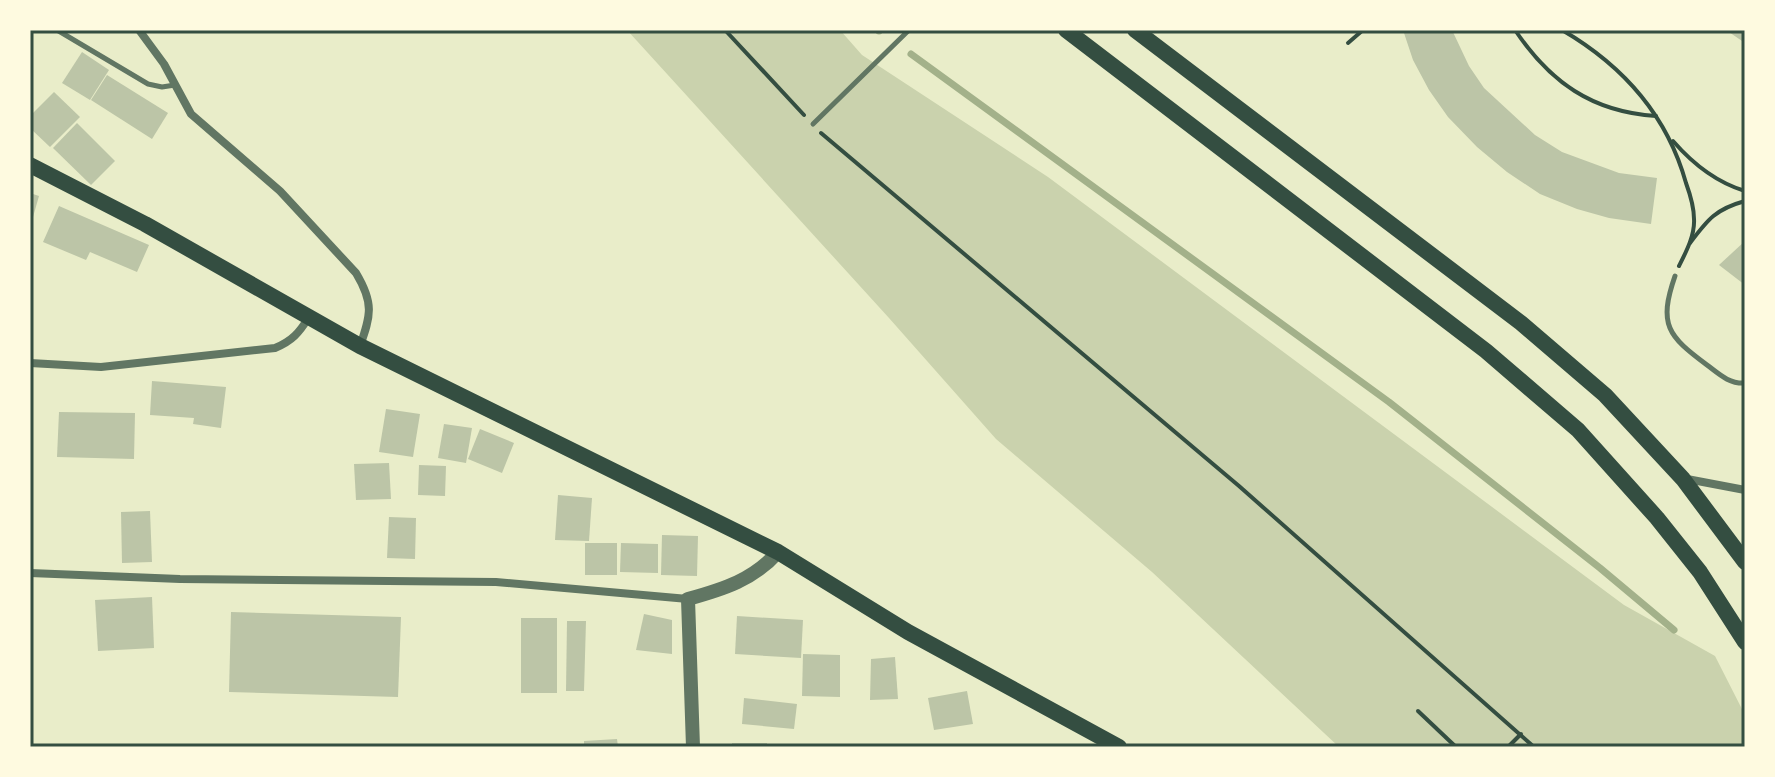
<svg xmlns="http://www.w3.org/2000/svg" width="1775" height="777" viewBox="0 0 1775 777" font-family="Overpass,sans-serif">
<style>
.green{fill:#cad2ad}
.lines{fill:none;stroke-linecap:round;stroke-linejoin:round}
.stream{stroke:#a3b18a;stroke-width:7}
.building{fill:#bcc5a7}
.path{stroke:#344e41;stroke-width:4}
.service{stroke:#617663;stroke-width:5}
.minor{stroke:#617663;stroke-width:8}
.tertiary{stroke:#617663;stroke-width:14}
.secondary{stroke:#344e41;stroke-width:16}
.primary{stroke:#344e41;stroke-width:16}
.neatline{fill:none;stroke:#344e41;stroke-width:3}
</style>
<rect width="100%" height="100%" fill="#e9edc9"/>
<path class="green" d="M627 30H840L862 55 1048 177 1624 605 1715 656 1745 715V747H1339L1152 572 996 439 889 318Z"/>
<g class="lines">
<g class="stream">
<path d="M879 30V31"/>
<path d="M911 54 1389 402 1600 568 1674 630"/>
</g>
</g>
<g class="building">
<path d="M1413 30H1452L1469 66 1484 88 1535 135 1562 152 1619 173 1657 178 1651 224 1609 218 1577 209 1540 194 1507 172 1477 147 1448 117 1429 90 1413 60 1404 33Z"/>
<path d="M1726 30H1745V43Z"/>
<path d="M82 52 109 70 90 100 62 83Z"/>
<path d="M107 75 168 113 152 139 91 100Z"/>
<path d="M54 92 80 117 50 147 30 128V116Z"/>
<path d="M77 123 115 161 91 185 53 148Z"/>
<path d="M30 193 39 196 31 224H30Z"/>
<path d="M59 206 149 245 137 272 90 252 86 260 43 242Z"/>
<path d="M1745 241V285L1719 265Z"/>
<path d="M152 381 226 387 221 428 193 424 194 418 150 415Z"/>
<path d="M386 409 420 414 413 457 379 452Z"/>
<path d="M59 412 135 413 134 459 57 457Z"/>
<path d="M444 424 472 428 466 463 438 458Z"/>
<path d="M480 429 514 443 502 473 468 459Z"/>
<path d="M389 463 391 499 356 500 354 464Z"/>
<path d="M419 465 446 466 445 496 418 495Z"/>
<path d="M558 495 592 498 589 541 555 540Z"/>
<path d="M150 511 152 562 122 563 121 512Z"/>
<path d="M389 517 416 518 415 559 387 558Z"/>
<path d="M662 535 698 536 697 576 661 575Z"/>
<rect x="585" y="543" width="32" height="32"/>
<path d="M621 543 658 544V573L620 572Z"/>
<path d="M152 597 154 648 98 651 95 600Z"/>
<path d="M231 612 401 617 398 697 229 692Z"/>
<path d="M644 614 672 620V654L636 650Z"/>
<path d="M737 616 803 620 801 658 735 654Z"/>
<rect x="521" y="618" width="36" height="75"/>
<path d="M567 621H586L584 691H566Z"/>
<path d="M803 654 840 655V697L802 696Z"/>
<path d="M895 657 898 699 870 700 871 659Z"/>
<path d="M967 691 973 724 934 730 928 698Z"/>
<path d="M744 698 797 704 794 729 742 724Z"/>
<path d="M617 739 618 747H584V741Z"/>
<rect x="732" y="743" width="35" height="4"/>
</g>
<g class="lines">
<g class="path">
<path d="M725 30 804 115"/>
<path d="M1515 30C1550 82 1592 112 1656 116"/>
<path d="M1562 30C1622 65 1667 115 1686 183 1690 194 1694 207 1694 219 1695 235 1686 252 1679 266"/>
<path d="M1348 43 1363 30"/>
<path d="M821 133 1239 486 1534 747"/>
<path d="M1673 141C1693 164 1715 182 1745 191"/>
<path d="M1690 243C1708 219 1716 209 1745 201"/>
<path d="M1418 711 1456 747"/>
<path d="M1508 747 1521 734"/>
</g>
<g class="service">
<path d="M57 30 148 84 162 87 175 85"/>
<path d="M813 124 909 30"/>
<path d="M1675 276C1658 325 1668 336 1707 365 1719 374 1729 384 1745 383"/>
</g>
<g class="minor">
<path d="M139 30 164 64 191 114 280 191 356 273C374 303 371 315 360 346"/>
<path d="M30 363 101 367 275 348C292 341 299 333 309 317"/>
<path d="M1687 479 1745 490"/>
<path d="M30 573 180 579 496 582 688 599"/>
</g>
<path class="tertiary" d="M693 747 688 599C724 589 753 580 778 552"/>
<path class="secondary" d="M30 165 145 224 360 346 778 552 908 632 1119 747"/>
<g class="primary">
<path d="M1066 30 1486 351 1578 430 1657 518 1700 572 1745 642"/>
<path d="M1135 30 1521 323 1605 395 1683 479 1745 562"/>
</g>
</g>
<rect width="1775" height="777" fill="none" stroke="#fefae0" stroke-width="64"/>
<rect x="32" y="32" width="1711" height="713" class="neatline"/>
</svg>
